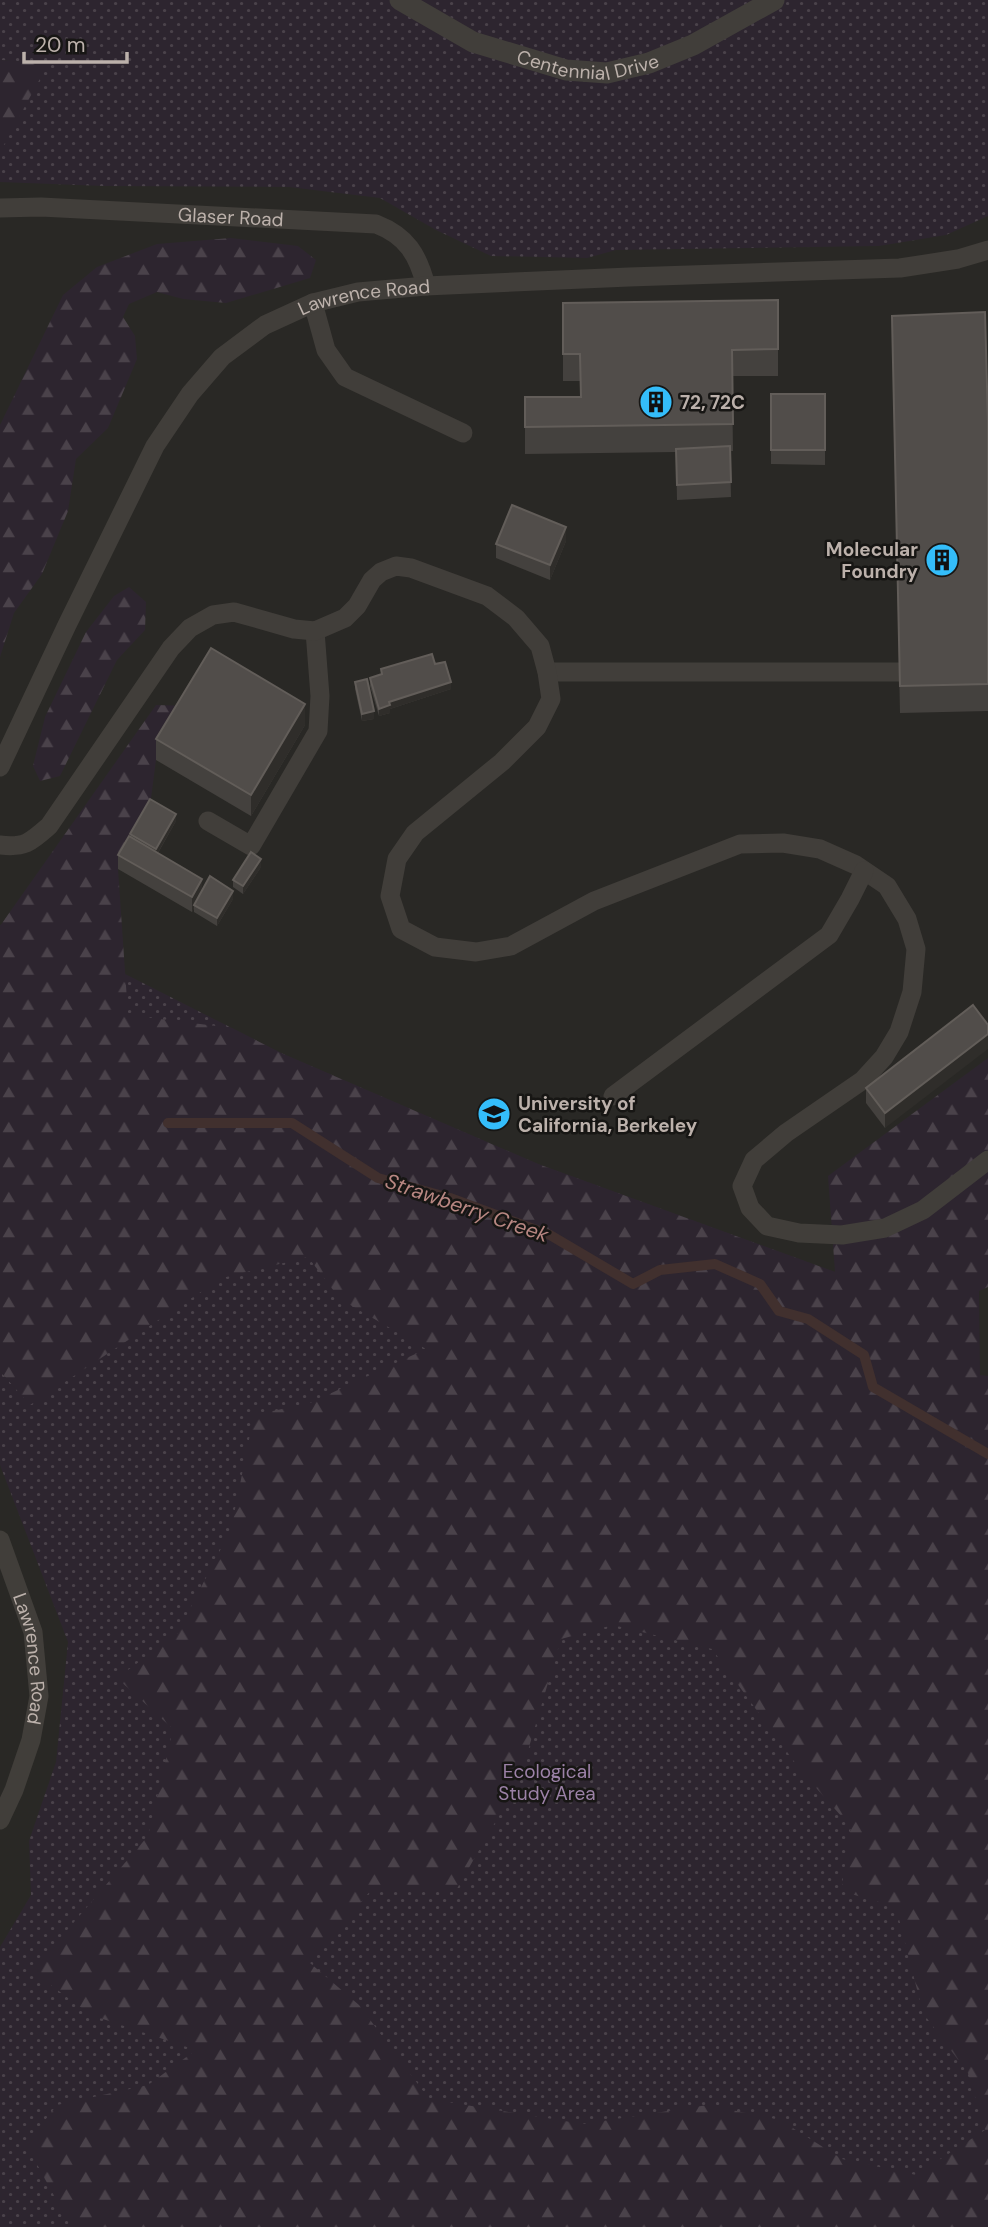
<svg xmlns="http://www.w3.org/2000/svg" width="988" height="2227" viewBox="0 0 988 2227" font-family="'DM Sans',sans-serif">
<style>
.built{fill:#292825}
.grass{fill:url(#grass-dots)}
.forest{fill:url(#forest-firs);fill-rule:evenodd}
.lines{fill:none;stroke-linecap:round;stroke-linejoin:round}
.stream{stroke:#41302e;stroke-width:10}
.service{stroke:#413e3a;stroke-width:19}
.tertiary{stroke:#413e3a;stroke-width:21}
.wall{fill:#44413e}
.shaded-wall{fill:#2f2d2a}
.building{fill:#514d4a;stroke:#625d59;stroke-width:2}
.labels{text-anchor:middle;dominant-baseline:central;stroke-width:5;stroke-linejoin:round;paint-order:stroke}
.street-label{font-size:19px;fill:#bcb1ab;stroke:#171614}
.poi-label{font-size:19px;font-weight:bold;fill:#bcb1ab;stroke:#171614;text-anchor:start}
.park-label{font-size:19px;fill:#9c82a7;stroke:#171614}
.water-label{font-size:21px;font-style:italic;fill:#b88782;stroke:#171614}
</style>
<defs>
<pattern id="grass-dots" width="8" height="8" patternUnits="userSpaceOnUse" patternTransform="scale(1.75)"><rect width="8" height="8" fill="#2d252f"/><path d="M2 2h.1M6 6h.1" fill="none" stroke="#4a424a" stroke-width="1.8" stroke-linecap="round"/></pattern>
<pattern id="forest-firs" width="22" height="20" patternUnits="userSpaceOnUse" patternTransform="scale(1.75)"><rect width="22" height="20" fill="#2d252f"/><path d="M5 1l3.5 6h-7zM16 11l3.5 6h-7z" fill="#4a424a"/></pattern>
</defs>
<rect width="100%" height="100%" fill="#1c1b19"/>
<rect class="built" x="0" y="0" width="988" height="2227"/>
<g class="grass">
<path d="M0 0H988V216L946 235 879 246 616 250 587 258 491 256 436 230 380 198 289 187 104 186 0 182V149L41 64 0 60Z"/>
<path d="M0 925 70 946 281 1053 538 1164 835 1272 980 1375 988 2227H0V1947L31 1895 29 1841 56 1762 68 1642 0 1465V1371L29 1403 0 1327Z"/>
</g>
<g class="forest">
<path d="M0 60 48 64 0 152Z"/>
<path d="M231 238 298 246 316 260 310 278 226 303 183 299 157 292 129 304 123 317 135 336 137 359 108 428 76 459 68 511 42 574 14 613 0 657V425L63 295 97 267 157 244Z"/>
<path d="M129 587 146 602 145 630 117 660 60 776 40 781 33 766 45 717 86 632 114 596Z"/>
<path d="M156 705 189 706 156 760 150 806 118 869 128 1015 232 1028 281 1053 538 1164 835 1272 828 1176 988 1058V1287L979 1291 980 1375 988 1376V2227H71L26 2144 57 2105 148 2085 196 2050 91 2015 32 1971 148 1836 173 1729 117 1678 177 1634 231 1529 254 1415 310 1403 426 1349 340 1299 308 1257 222 1278 30 1405 0 1371V926ZM613 1625 712 1649 801 1771 851 1827 841 1891 896 1907 923 2013 968 2073 985 2130 916 2175 842 2159 780 2120 708 2105 583 2124 429 2099 359 2005 310 1963 372 1889 455 1892 519 1781 561 1639Z"/>
</g>
<g class="lines">
<path class="stream" d="M168 1123H292L378 1178 450 1198 550 1235 633 1284 660 1270 715 1264 760 1284 779 1311 808 1319 864 1355 873 1387 988 1454"/>
<g class="service">
<path id="s1" d="M0 208 41 207 376 224C407 236 418 255 426 286"/>
<path d="M313 303 326 350 345 377 463 433"/>
<path d="M547 672H899"/>
<path id="s2" d="M0 767 67 625 155 446 190 394 222 357 265 325 313 303 358 292 426 286 629 277 900 268 958 259 988 250"/>
<path d="M208 821 251 846 318 731 320 696 315 631"/>
<path d="M0 845C25 848 31 842 49 826L171 648 190 628 213 615 234 612 294 629 315 631 345 618 357 606 372 580 381 572 396 566 411 568 487 596 516 618 540 646 547 672 551 699 537 727 502 762 415 833 397 859 390 896 401 929 435 947 476 952 511 946 594 901 740 844 783 843 820 849 856 865 887 886 907 919 916 949 912 992 899 1032 884 1057 863 1080 786 1133 754 1160 742 1186 750 1208 767 1226 799 1233 842 1235 885 1228 923 1210 988 1160"/>
<path d="M613 1096 829 935 850 899 864 871"/>
<path id="s3" d="M0 1540 33 1632 39 1696 31 1740 14 1790 0 1820"/>
</g>
<path class="tertiary" id="s4" d="M400 0 473 42 566 70 607 73 649 63 693 45 774 0"/>
</g>
<g class="wall">
<path d="M778 300V376H732L733 451H730L731 497 677 500 676 452 525 454V397H581L580 381H563V303Z"/>
<path d="M892 316 988 423V711L900 713Z"/>
<path d="M771 394H825V465L771 464Z"/>
<path d="M566 541 550 580 496 558V544Z"/>
<path d="M435 664 451 689 390 709V713L379 716 370 686V678L381 675V669Z"/>
<path d="M355 682 374 719 362 721 355 689Z"/>
<path d="M305 725 251 816 156 760V739Z"/>
<path d="M176 821 158 853 202 890 233 899 217 926 194 912V908L192 912 118 869V855L130 837V834Z"/>
<path d="M261 867 243 894 233 887V880Z"/>
<path d="M973 1005 885 1128 866 1103V1088Z"/>
</g>
<g class="shaded-wall">
<path d="M566 527V541L550 580V565Z"/>
<path d="M451 682V689L390 709V713L379 716V709L389 702Z"/>
<path d="M305 704V725L251 816V795Z"/>
<path d="M374 711V719L362 721V714Z"/>
<path d="M176 814V821L156 856V849Z"/>
<path d="M261 859V867L243 894V886Z"/>
<path d="M202 879V893L194 905V908L192 912V897Z"/>
<path d="M233 891V899L217 926V918Z"/>
<path d="M988 1034V1049L885 1128V1113Z"/>
</g>
<g class="building">
<path d="M778 300V349L732 350 733 424 525 427V397H581L580 354H563V303Z"/>
<path d="M985 312 988 423V684L900 686 892 316Z"/>
<rect x="771" y="394" width="54" height="56"/>
<path d="M730 446 731 482 677 485 676 449Z"/>
<path d="M512 505 566 527 550 565 496 544Z"/>
<path d="M211 648 305 704 251 795 156 739Z"/>
<path d="M432 654 435 664 445 662 451 682 389 702 390 705 379 709 370 678 382 674 381 669Z"/>
<path d="M367 679 374 711 362 714 355 682Z"/>
<path d="M150 799 176 814 156 849 130 834Z"/>
<path d="M129 836 202 879 192 897 118 855Z"/>
<path d="M251 852 261 859 243 886 233 880Z"/>
<path d="M210 876 233 891 217 918 194 905Z"/>
<path d="M973 1005 988 1025V1034L885 1113 866 1088Z"/>
</g>
<defs>
<symbol id="building-disc" viewBox="-11 -11 22 22"><circle r="9.5" fill="#34bdfa" stroke="#171614"/><path d="M-4-6H4V6H1V3H-1V6H-4ZM-2.5-4.3h1.7v1.8h-1.7ZM.8-4.3h1.7v1.8H.8ZM-2.5-1h1.7V.8h-1.7ZM.8-1h1.7V.8H.8Z" fill="#111"/></symbol>
<symbol id="university-disc" viewBox="-11 -11 22 22"><circle r="9.5" fill="#34bdfa" stroke="#171614"/><path d="M0-5L7-2L0 1L-7-2ZM-4 1L0 2.5L4 1V4Q0 6-4 4Z" fill="#111"/></symbol>
</defs>
<g fill-rule="evenodd">
<use href="#building-disc" x="637" y="383" width="38" height="38"/>
<use href="#building-disc" x="923" y="541" width="38" height="38"/>
<use href="#university-disc" x="475" y="1095" width="38" height="38"/>
</g>
<g class="labels">
<g class="street-label">
<text stroke="none"><textPath href="#s4" startOffset="203">Centennial Drive</textPath></text>
<text stroke="none"><textPath href="#s1" startOffset="231">Glaser Road</textPath></text>
<text stroke="none"><textPath href="#s2" startOffset="626">Lawrence Road</textPath></text>
<text stroke="none"><textPath href="#s3" startOffset="124">Lawrence Road</textPath></text>
</g>
<g class="poi-label">
<text x="680" y="402">72, 72C</text>
<text x="918" y="549" text-anchor="end">Molecular<tspan x="918" dy="22">Foundry</tspan></text>
<text x="518" y="1103">University of<tspan x="518" dy="22">California, Berkeley</tspan></text>
</g>
<g class="park-label">
<text x="547" y="1771">Ecological<tspan x="547" dy="22">Study Area</tspan></text>
</g>
<g class="water-label">
<text transform="translate(467 1208) rotate(19)">Strawberry Creek</text>
</g>
</g>
<path d="M24 52v10h103v-10" fill="none" stroke="#bcb1ab" stroke-width="3.5"/>
<text x="35" y="52" font-size="21" fill="#bcb1ab" stroke="#171614" stroke-width="5" paint-order="stroke">20 m</text>
</svg>
